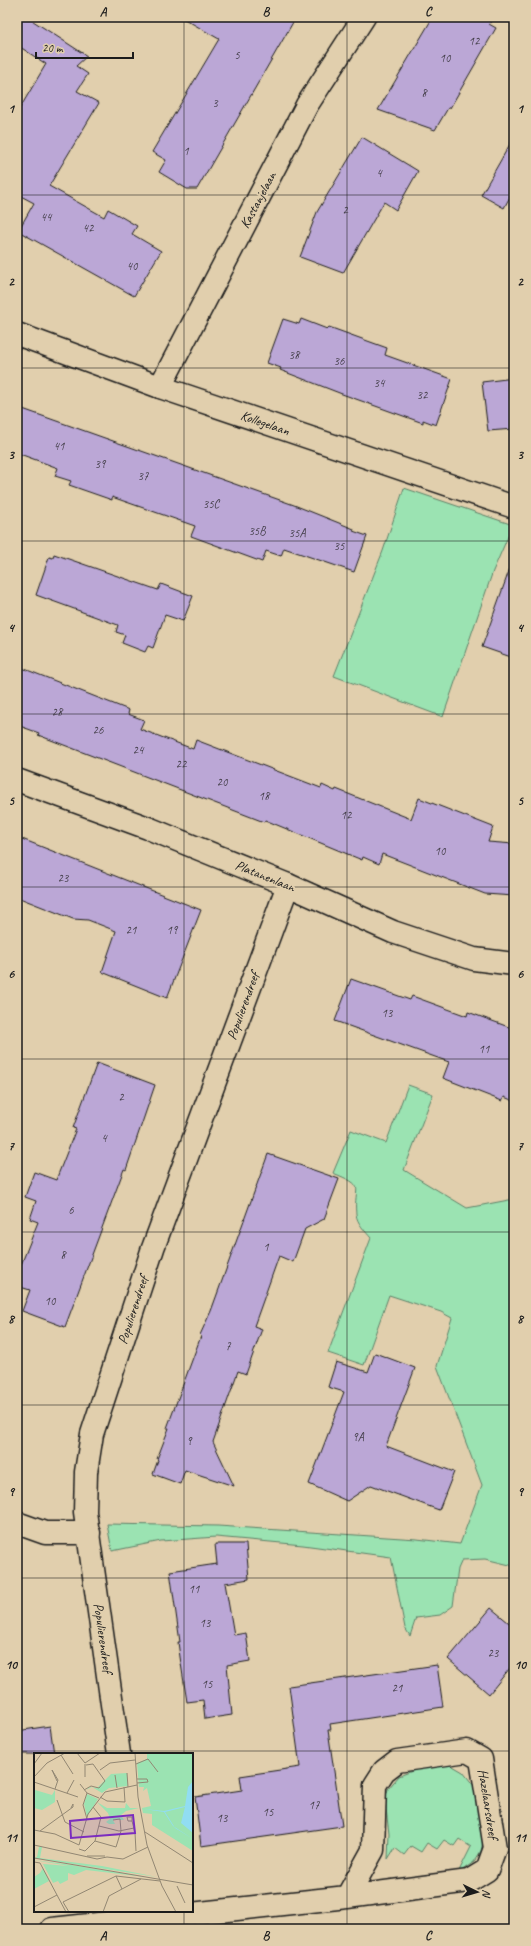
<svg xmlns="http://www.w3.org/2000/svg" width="531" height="1946" viewBox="0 0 531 1946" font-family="Caveat,sans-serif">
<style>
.green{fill:#9be3b2;stroke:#5c8067}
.building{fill:#bba7d6;stroke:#1c1c1c}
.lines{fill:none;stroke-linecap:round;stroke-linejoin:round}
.street-casing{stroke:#1c1c1c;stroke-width:25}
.street{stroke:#e1cfad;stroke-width:22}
.grid{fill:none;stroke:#1c1c1c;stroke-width:1;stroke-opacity:0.55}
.labels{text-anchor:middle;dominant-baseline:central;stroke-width:4;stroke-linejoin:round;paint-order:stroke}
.number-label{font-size:12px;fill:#443f4a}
.street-label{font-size:14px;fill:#1c1c1c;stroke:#e1cfad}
.inset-road{fill:none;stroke:#928773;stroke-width:1}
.view{fill:#7b2cbf;fill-opacity:0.15;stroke:#7b2cbf;stroke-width:2}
.inset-edge{fill:none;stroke:#1c1c1c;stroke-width:2}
.neatline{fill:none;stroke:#1c1c1c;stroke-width:1.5}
.grid-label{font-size:13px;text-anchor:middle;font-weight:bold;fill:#1c1c1c}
</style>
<rect width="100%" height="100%" fill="#e1cfad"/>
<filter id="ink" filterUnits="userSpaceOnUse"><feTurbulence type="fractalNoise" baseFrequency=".025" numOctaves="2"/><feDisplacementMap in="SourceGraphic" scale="8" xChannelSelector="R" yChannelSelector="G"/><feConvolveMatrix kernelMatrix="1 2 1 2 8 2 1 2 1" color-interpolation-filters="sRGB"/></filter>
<g filter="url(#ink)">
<g class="green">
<path d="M404 488 513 525 493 571 443 717 334 676 383 551Z"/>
<path d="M408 1085 433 1094 404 1170 467 1208 514 1199V1566L485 1559 462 1560 458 1569 453 1606 440 1615 416 1618 410 1636 405 1628 391 1557 303 1545 216 1537 161 1541 112 1551 107 1524 218 1526 417 1539 460 1544 482 1485 437 1366 452 1318 441 1312 389 1295 364 1365 328 1353 371 1238C365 1231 357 1223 356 1214 353 1185 368 1187 333 1173L351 1130 386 1143Z"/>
<path d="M431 1764 451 1765 463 1772 478 1791 484 1836 481 1851 474 1862 458 1873 471 1847 459 1839 454 1846 444 1840 437 1849 427 1843 421 1852 411 1846 404 1855 395 1848 388 1859 389 1834 385 1800 388 1789 399 1776Z"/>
</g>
<g class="building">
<path d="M17 17H27L87 56 76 66 88 74 77 91 99 103 49 186 104 217 108 209 137 226 132 234 161 251 134 296 18 231 34 203 17 194V113L46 64 17 45Z"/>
<path d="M181 17H296L197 189H187L159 172 166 160 152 152 219 39Z"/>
<path d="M433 17H494L489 24 496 28 450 108H448L435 130 378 110Z"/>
<path d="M362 137 418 171 396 210 384 202 343 273 300 257 317 212Z"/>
<path d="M514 137V189L504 208 481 195Z"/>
<path d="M283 319 299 324 301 319 327 329 329 327 387 348 385 355 452 379 436 425 423 420V423L342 394 280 370 281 368 267 363Z"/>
<path d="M514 378V429L488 431 482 382Z"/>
<path d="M17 407 294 505 354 529 353 531 367 536 354 572 284 548 281 556 266 551 262 562 191 536 195 526 112 497V500L69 485 71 481 55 476 58 468 17 453Z"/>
<path d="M54 554 158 590 161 584 193 596 183 621 165 615 153 648 148 646 145 652 122 643 125 635 116 632 118 625 36 595 49 557 53 558Z"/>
<path d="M510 568 514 569V658L482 647Z"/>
<path d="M17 666 129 710 128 714 144 720 140 729 193 749 196 740 321 788 322 785 335 791 336 789 411 819 419 798 493 827 488 842 514 844V896L485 894 382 854 379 864 363 857 362 860 265 820 264 822 38 735 39 733 17 725Z"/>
<path d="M17 837 201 910 167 998 102 972 116 931 88 920 73 919 17 897Z"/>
<path d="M351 979 410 1000 412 996 467 1016 468 1012 514 1029V1101L504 1097 502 1101 443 1078 449 1062 335 1021Z"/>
<path d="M97 1063 155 1085 126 1170 124 1169 65 1327 22 1311 30 1290 17 1286V1275L38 1222 30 1219 36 1201 25 1197 34 1172 56 1180 76 1129 73 1128Z"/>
<path d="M268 1154 339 1179 324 1219 305 1229 293 1262 279 1256 254 1326 262 1329 246 1374 238 1371 213 1442 234 1486 185 1470 180 1484 153 1474 158 1460 157 1459 169 1428H167L201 1336 200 1335 211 1311Z"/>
<path d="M375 1353 415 1368 386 1446 454 1472 439 1510 371 1485 347 1501 309 1484 344 1392 328 1387 336 1362 368 1372Z"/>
<path d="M215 1544H246L249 1579 225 1583 234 1635 246 1633 250 1661 227 1665 232 1715 205 1719 203 1700 187 1702 180 1657 178 1642H180L170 1571 217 1564Z"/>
<path d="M491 1608 514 1627V1663L489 1694 448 1659Z"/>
<path d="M437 1665 443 1707 330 1724 331 1730H328L342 1826 201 1846 195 1797 242 1790 240 1776 300 1767 289 1686Z"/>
<path d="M50 1726 54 1754H17V1731Z"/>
</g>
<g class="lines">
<defs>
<g id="street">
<path d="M17 334 160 387 514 507"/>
<path d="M160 387 307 105 364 17"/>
<path d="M17 780 148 828 288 885 393 932 474 959 514 964"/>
<path d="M17 1523 45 1533H89"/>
<path d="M119 1754 85 1512 86 1472 92 1434 153 1248 288 885"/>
<path d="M52 1929 347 1897 469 1881 487 1870 495 1848 481 1759 467 1751 397 1761 384 1771 375 1785 373 1850 347 1897"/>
</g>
</defs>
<use href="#street" class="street-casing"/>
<use href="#street" class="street"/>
</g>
</g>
<path class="grid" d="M184 17V1754M347 17V1929M17 195H514M17 368H514M17 541H514M17 714H514M17 887H514M17 1059H514M17 1232H514M17 1405H514M17 1578H514M17 1751H514M184 1911V1929"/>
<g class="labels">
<g class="number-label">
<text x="474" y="41">12</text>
<text x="237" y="55">5</text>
<text x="445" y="58">10</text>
<text x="424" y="93">8</text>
<text x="215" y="103">3</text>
<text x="186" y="151">1</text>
<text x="379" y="173">4</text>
<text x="345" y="210">2</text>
<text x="46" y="217">44</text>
<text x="88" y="228">42</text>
<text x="132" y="266">40</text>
<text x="294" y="355">38</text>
<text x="339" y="361">36</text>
<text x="379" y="383">34</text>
<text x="422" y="395">32</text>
<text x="59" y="446">41</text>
<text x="100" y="464">39</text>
<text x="143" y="476">37</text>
<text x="211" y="504">35C</text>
<text x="257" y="531">35B</text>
<text x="297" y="533">35A</text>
<text x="339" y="546">35</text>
<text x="57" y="712">28</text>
<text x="98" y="730">26</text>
<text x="138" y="750">24</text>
<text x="181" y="764">22</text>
<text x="222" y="782">20</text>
<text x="264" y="796">18</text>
<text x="346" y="815">12</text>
<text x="440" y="851">10</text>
<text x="63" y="878">23</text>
<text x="131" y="930">21</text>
<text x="172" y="930">19</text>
<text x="387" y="1013">13</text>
<text x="484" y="1049">11</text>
<text x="121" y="1097">2</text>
<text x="104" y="1138">4</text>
<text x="71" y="1210">6</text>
<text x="266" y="1247">1</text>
<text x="63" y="1255">8</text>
<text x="50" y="1301">10</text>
<text x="228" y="1346">7</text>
<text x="358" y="1437">9A</text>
<text x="189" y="1441">9</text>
<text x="194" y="1589">11</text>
<text x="205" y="1623">13</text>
<text x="493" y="1653">23</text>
<text x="207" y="1684">15</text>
<text x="397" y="1688">21</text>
<text x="314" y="1805">17</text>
<text x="268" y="1812">15</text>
<text x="222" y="1818">13</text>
</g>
<g class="street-label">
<text transform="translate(258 200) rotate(-62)">Kastanjelaan</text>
<text transform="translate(265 423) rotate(19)">Kollegelaan</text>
<text transform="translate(265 876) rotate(22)">Platanenlaan</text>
<text transform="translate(243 1006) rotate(-70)">Populierendreef</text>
<text transform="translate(133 1310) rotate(-72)">Populierendreef</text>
<text transform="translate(103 1638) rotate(82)">Populierendreef</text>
<text transform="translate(488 1804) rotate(81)">Hazelaarsdreef</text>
</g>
</g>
<g transform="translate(34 1753)">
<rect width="159" height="159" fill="#e1cfad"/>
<path d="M113 0H159V98L118 72V61L109 60 108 55 117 53 113 35 109 38 110 34H105L103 10 113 6ZM93 20 94 33 75 35 68 40 58 34 52 37 56 34 63 35 77 21ZM1 37 18 42 21 37V49L8 57 0 55ZM53 41 64 46 53 64 50 51ZM63 49 73 55H91L92 50 96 55H105L92 58 87 62 90 67H79L81 71H75L72 69 76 66 74 60ZM5 94H8L6 105 68 113 123 124 0 105 3 104ZM0 107 31 111 112 124 52 117 40 122 34 120V127L26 131 24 128 19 130 9 111 35 113ZM9 115 15 128 0 136V124L6 120Z" fill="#9be3b2"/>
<path d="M159 28V80L147 70 151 54 131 59 141 75 159 86 139 73 130 59 110 56 130 58 151 53 154 34Z" fill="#91ddf2"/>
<path class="inset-road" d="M43 0 51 10 66 0M101 0 104 44 113 92 128 133 142 159M27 2 39 21M0 11 8 0M51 11V24M102 11 114 6 124 19M66 17 76 10 101 7M93 20 94 34M81 22 83 35M0 24 13 10 31 0M103 26H113L114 29 103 30M0 29 44 44M46 31 53 40 65 45M21 36 24 27 18 17 23 28M50 37 57 33 65 35 71 28 59 11 52 12M33 40 40 27M66 44 73 48 91 49 90 34M23 47 31 69 50 79M59 54 67 64 61 88 82 94 87 78M53 66 49 52 53 40M79 67 86 66 87 78M98 68H94L93 64H98V68L101 80 102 98M65 73 85 78 100 75M0 77 21 81 45 92 54 61 71 39 103 32M6 78 39 54V51L37 55M111 79 159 110M0 92 63 106 73 104 89 106 114 94M45 96 51 98 61 88M53 103H71M0 105 159 132M0 109 6 110 32 159M107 126 88 136 82 123 126 128M143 133 151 150M0 154 23 142M35 159 29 149 82 123M69 159 75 143 88 136"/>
<path class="view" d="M99 62 101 80 37 85 36 68Z"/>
<rect width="159" height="159" class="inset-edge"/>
</g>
<rect width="531" height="1946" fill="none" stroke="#e1cfad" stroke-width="44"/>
<g transform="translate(477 1892) rotate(95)" stroke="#e1cfad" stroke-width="3" paint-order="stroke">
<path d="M0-3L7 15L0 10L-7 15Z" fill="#1c1c1c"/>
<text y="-6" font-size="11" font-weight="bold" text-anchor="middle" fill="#1c1c1c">N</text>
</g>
<path d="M36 52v6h97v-6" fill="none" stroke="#1c1c1c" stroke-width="2"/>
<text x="42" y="52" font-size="12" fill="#1c1c1c" stroke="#e1cfad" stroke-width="3" paint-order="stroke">20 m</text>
<rect x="22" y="22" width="487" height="1902" class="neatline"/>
<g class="grid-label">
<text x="103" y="16">A</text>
<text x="266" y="16">B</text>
<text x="428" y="16">C</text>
<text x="11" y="113">1</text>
<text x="520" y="113">1</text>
<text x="11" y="286">2</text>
<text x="520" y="286">2</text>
<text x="11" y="459">3</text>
<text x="520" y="459">3</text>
<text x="11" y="632">4</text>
<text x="520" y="632">4</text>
<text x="11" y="805">5</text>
<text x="520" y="805">5</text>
<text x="11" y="978">6</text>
<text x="520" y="978">6</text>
<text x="11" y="1150">7</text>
<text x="520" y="1150">7</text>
<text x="11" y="1323">8</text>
<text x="520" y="1323">8</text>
<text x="11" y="1496">9</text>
<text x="520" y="1496">9</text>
<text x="11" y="1669">10</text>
<text x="520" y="1669">10</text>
<text x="11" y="1842">11</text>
<text x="520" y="1842">11</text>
<text x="103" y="1940">A</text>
<text x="266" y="1940">B</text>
<text x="428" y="1940">C</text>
</g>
</svg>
